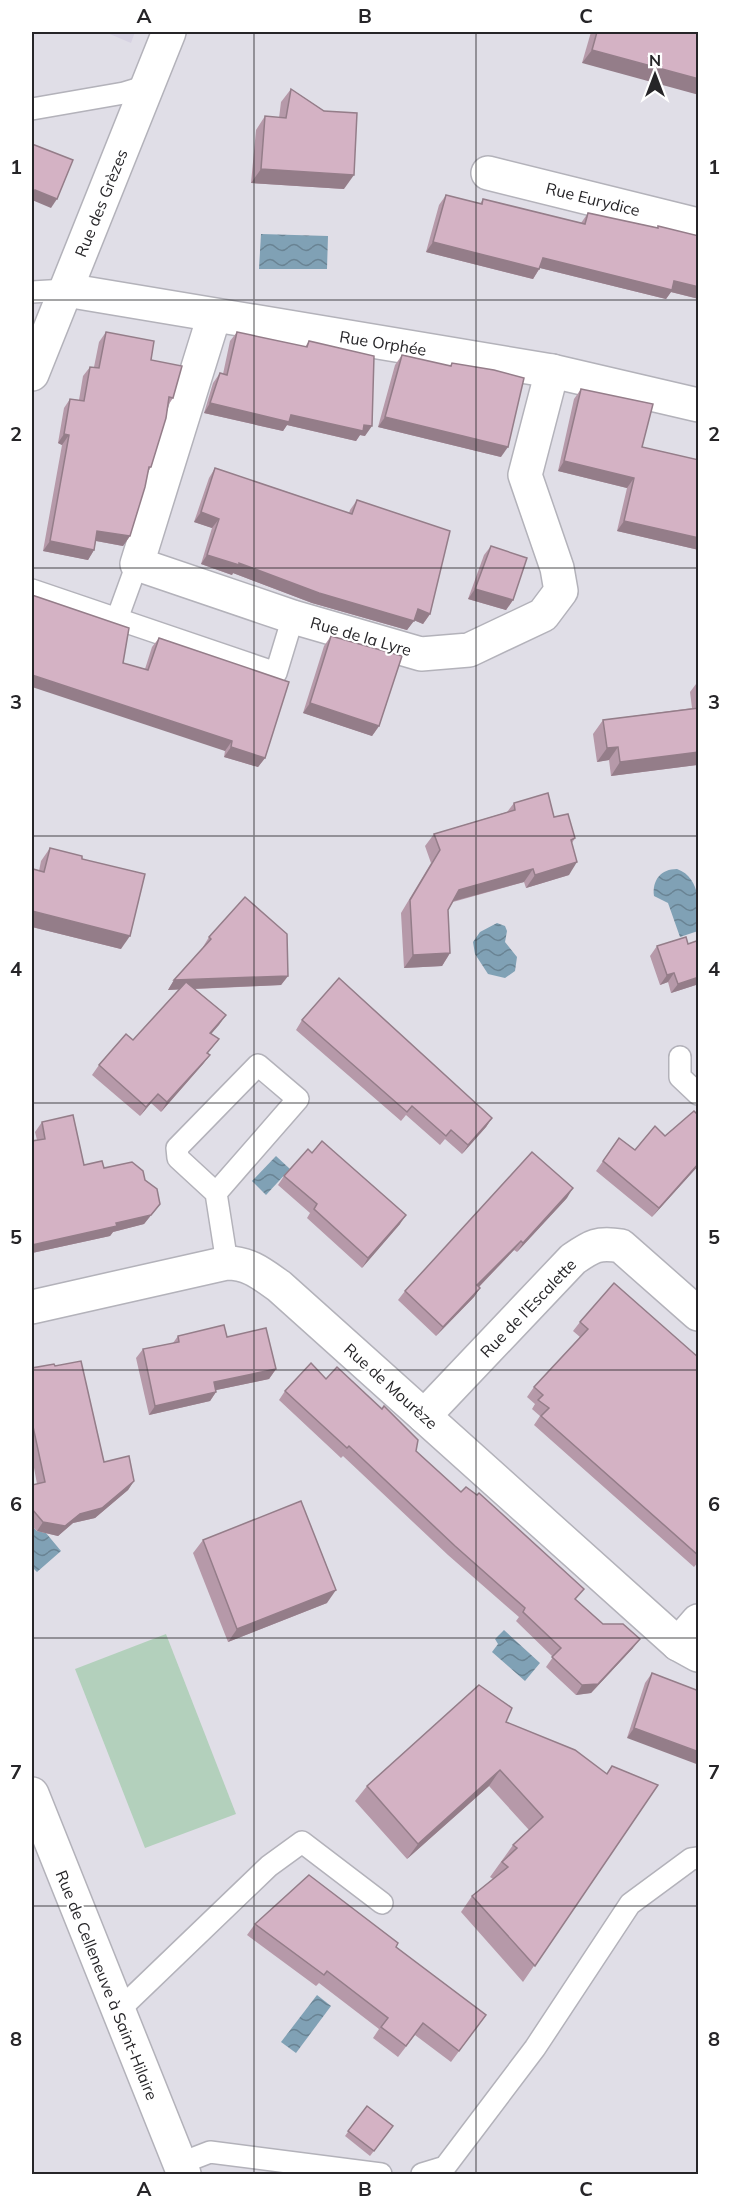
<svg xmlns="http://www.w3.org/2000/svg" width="730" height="2206" viewBox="0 0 730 2206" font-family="Mulish,sans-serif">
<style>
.built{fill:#d6d2e2}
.garden{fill:#b3d0bc}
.water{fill:url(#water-waves)}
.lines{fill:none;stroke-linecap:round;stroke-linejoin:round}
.service-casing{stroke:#b3b2ba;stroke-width:24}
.minor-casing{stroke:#b3b2ba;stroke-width:36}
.service{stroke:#fff;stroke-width:21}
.minor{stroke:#fff;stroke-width:33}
.wall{fill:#b699a9}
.shaded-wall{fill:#947d89}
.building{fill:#d4b2c4;stroke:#947d89;stroke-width:1.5}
.grid{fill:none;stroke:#262528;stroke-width:1.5;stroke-opacity:0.55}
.labels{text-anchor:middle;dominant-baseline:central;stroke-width:4.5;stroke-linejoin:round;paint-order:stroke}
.street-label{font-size:16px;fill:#262528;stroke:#fff}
.neatline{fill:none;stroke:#262528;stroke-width:2}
.grid-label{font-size:20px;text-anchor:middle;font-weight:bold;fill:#262528}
</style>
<defs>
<pattern id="water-waves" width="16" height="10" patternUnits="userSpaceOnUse" patternTransform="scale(1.5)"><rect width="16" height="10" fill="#80a1b5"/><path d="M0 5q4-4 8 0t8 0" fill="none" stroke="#698393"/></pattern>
</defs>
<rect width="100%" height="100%" fill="#e0dee7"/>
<path class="built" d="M105 32H135L131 43Z"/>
<path class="garden" d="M166 1634 236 1814 145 1848 75 1669Z"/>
<g class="water">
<path d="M261 234 328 236 327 269H259Z"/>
<path d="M677 869C702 878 699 909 698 931L680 937 668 903 654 896C652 880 661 869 677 869Z"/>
<path d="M497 923 505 926 507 931 505 942 517 957 515 971 505 978 488 974 475 954 473 942 480 932Z"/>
<path d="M276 1156 290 1169 266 1195 252 1181Z"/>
<path d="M32 1526 37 1531 46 1533 61 1551 37 1572 32 1567Z"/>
<path d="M504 1630 540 1663 525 1681 492 1652 498 1644 495 1639Z"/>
<path d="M317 1995 331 2006 296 2053 281 2042Z"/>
</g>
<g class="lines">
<defs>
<g id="service">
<path d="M32 109 124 93 147 86"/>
<path d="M32 292 66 290"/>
<path d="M32 590 276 673 293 617"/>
<path d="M117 619 137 564"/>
<path d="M680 1057V1077L698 1094"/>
<path d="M216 1193 298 1099 258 1065 177 1148 178 1158 216 1193 227 1263"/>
<path d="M118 2011 269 1866 302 1842 382 1903"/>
<path d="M179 2164 210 2152 381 2174"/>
<path d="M422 2174 445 2167 535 2048 630 1904 691 1859 698 1858"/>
</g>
<g id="minor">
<path d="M488 173 698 225"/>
<path d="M66 290 552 371 698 405"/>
<path d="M214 316 137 564 293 617 421 654 469 650 543 615 561 591 557 568 525 475 552 371"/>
<path d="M32 374 169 32"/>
<path d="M32 1307 227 1263C249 1263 262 1274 279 1286L678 1644 698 1655"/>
<path d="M424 1416 573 1259C592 1246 598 1242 621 1246L698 1314"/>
<path d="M678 1644 698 1621"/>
<path d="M32 1794 184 2174"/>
</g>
</defs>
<use href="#service" class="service-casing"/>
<use href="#minor" class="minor-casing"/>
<use href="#service" class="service"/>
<use href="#minor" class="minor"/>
</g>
<g class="wall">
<path d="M591 32H699L582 63Z"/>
<path d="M291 89 324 111 344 189 251 183 256 130 265 116 279 118 281 102Z"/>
<path d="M446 195 480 204 483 199 581 223 588 213 657 228 658 226 699 236V299L671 292 666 299 540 268 533 279 426 252 439 205Z"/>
<path d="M106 332 151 360 173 398 169 404 151 467 148 472 130 536 123 546 96 541 94 550 88 560 43 551 62 445 58 443 64 408 70 399 79 400 83 376 90 367H94L99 342Z"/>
<path d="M237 332 305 347 309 341 365 436 360 435 356 441 287 425 283 431 204 413 213 383 220 373 223 374 230 341Z"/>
<path d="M402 355 450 366 452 363 501 457 378 427 395 365Z"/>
<path d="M581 389 642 447 699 460V550L617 531 627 488 558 471 574 399Z"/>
<path d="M215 468 349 513 350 510 357 500 430 614 423 624 414 620 407 630 312 603 233 573 232 575 201 564 212 528 194 522 209 478Z"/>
<path d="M491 546 513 600 506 610 468 599 484 555Z"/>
<path d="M331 636 379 726 372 736 303 713 324 646Z"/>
<path d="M159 638 265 758 258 767 224 757 225 751 123 663 145 669 152 647Z"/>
<path d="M699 680V776L697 765 611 776 609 760 597 762 593 734 603 720 692 708 690 692Z"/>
<path d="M514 803 554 817 575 838 572 843 569 875 526 888 524 882 453 902 448 910 450 953 442 966 404 968 401 913 431 863 425 846 434 834 507 812Z"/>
<path d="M50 848 82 859 121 949 32 927V871L33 869 39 871 41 861Z"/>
<path d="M209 937 288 976 281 985 195 989 226 1015 211 1034 219 1039 208 1053 210 1055 203 1064 161 1112 151 1103 140 1116 92 1075 99 1065 133 1040 180 989 168 990 174 980 204 948 203 947Z"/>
<path d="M699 940V984L671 993 668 982 660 985 650 956 657 946 688 944Z"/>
<path d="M302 1020 492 1118 486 1127 462 1154 445 1139 440 1145 406 1115 401 1121 296 1030Z"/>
<path d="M699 1116V1165L652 1217 596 1171 619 1138 635 1150 665 1136Z"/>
<path d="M42 1122 84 1165 104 1168 145 1180 160 1204 144 1224 113 1232 110 1236 32 1253V1141L37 1140 35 1132Z"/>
<path d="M312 1153 400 1224 362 1268 307 1218 310 1213 278 1185 284 1176Z"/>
<path d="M567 1198 517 1252 514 1250 479 1287 480 1288 474 1297 436 1336 398 1300 405 1291Z"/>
<path d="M580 1322 699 1358V1561L694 1567 534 1425 540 1416 532 1409 535 1404 527 1397 534 1387 580 1337 573 1331Z"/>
<path d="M178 1336 227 1337 276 1369 269 1379 216 1390V1392L210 1401 149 1415 136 1358 143 1349 173 1343Z"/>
<path d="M55 1366 104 1462 134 1481 128 1490 95 1518 73 1523 58 1536 37 1531 32 1526V1485L37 1484 32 1457V1368Z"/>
<path d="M326 1379 416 1451 576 1600 603 1624 633 1648 591 1693 576 1695 546 1667 553 1657 516 1621 519 1617 448 1555 343 1456 341 1458 279 1400 285 1391Z"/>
<path d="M203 1540 327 1603 228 1642 193 1553Z"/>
<path d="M652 1673 699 1691 627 1738 645 1683Z"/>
<path d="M506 1722 607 1774 612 1766 658 1785 523 1982 461 1912 472 1896 493 1879 490 1877 513 1845 529 1830 489 1786 407 1859 355 1801 367 1786Z"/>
<path d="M255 1924 396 1947 486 2015 451 2062 415 2035 398 2057 373 2038 379 2029 319 1983 316 1986 247 1935Z"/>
<path d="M367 2106 393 2126 370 2156 345 2136Z"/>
</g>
<g class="shaded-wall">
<path d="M592 50 699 79V95L582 63Z"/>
<path d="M261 169 354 175 344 189 251 183Z"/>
<path d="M35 190 57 199 51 208 32 200V194Z"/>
<path d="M433 242 539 269 533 279 426 252Z"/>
<path d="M543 258 674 281 699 287V299L671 292 666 299 536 267Z"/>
<path d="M210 403 364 425 372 426 365 436 360 435 356 441 287 425 283 431 204 413Z"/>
<path d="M385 417 508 447 501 457 378 427Z"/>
<path d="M64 434 69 435 62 445 58 443Z"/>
<path d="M564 461 634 478 627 488 558 471Z"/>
<path d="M201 512 219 519 212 528 194 522Z"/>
<path d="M624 521 699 538V550L617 531Z"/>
<path d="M97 531 130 536 123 546 91 540Z"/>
<path d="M50 541 94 550 88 560 43 551Z"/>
<path d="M207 555 239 563 414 621 407 630 312 603 233 573 232 575 201 564Z"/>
<path d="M475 589 513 600 506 610 468 599Z"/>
<path d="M418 609 430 614 423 624 411 619Z"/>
<path d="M32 675 232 741 225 751 32 687Z"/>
<path d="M310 703 379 726 372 736 303 713Z"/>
<path d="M231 747 265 758 258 767 224 757Z"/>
<path d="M618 747 609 760 597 762 607 748Z"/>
<path d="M699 752V763L697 765 611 776 620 762Z"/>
<path d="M577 862 569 875 526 888 535 875Z"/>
<path d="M533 869 524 882 450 902 459 890Z"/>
<path d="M32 911 130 936 121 949 32 927Z"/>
<path d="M450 953 442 966 404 968 413 955Z"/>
<path d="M674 973 668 982 660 985 667 975Z"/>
<path d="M288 976 281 985 168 990 174 980Z"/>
<path d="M699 977V984L671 993 678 984Z"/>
<path d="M226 1015 219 1025 204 1042 210 1033Z"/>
<path d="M210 1055 203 1064 161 1112 167 1102Z"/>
<path d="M158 1094 151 1103 140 1116 146 1107Z"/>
<path d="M492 1118 486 1127 462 1154 468 1145Z"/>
<path d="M699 1163V1165L652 1217 659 1208Z"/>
<path d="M573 1188 567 1198 517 1252 523 1243Z"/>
<path d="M160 1204 144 1224 113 1232 110 1236 32 1253V1245L116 1223Z"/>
<path d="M406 1215 400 1224 362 1268 368 1258Z"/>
<path d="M521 1241 514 1250 471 1295 477 1285Z"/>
<path d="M480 1288 474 1297 436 1336 443 1327Z"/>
<path d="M276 1369 269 1379 207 1392 214 1382Z"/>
<path d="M216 1392 210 1401 149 1415 155 1406Z"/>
<path d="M134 1481 128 1490 95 1518 73 1523 58 1536 37 1531 43 1522 80 1514Z"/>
<path d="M336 1590 327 1603 228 1642 237 1629Z"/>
<path d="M640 1639 633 1648 591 1693 576 1695 582 1685Z"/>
<path d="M634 1728 699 1752V1765L627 1738Z"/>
<path d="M500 1770 489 1786 407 1859 418 1844Z"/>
</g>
<g class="building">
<path d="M597 32H699V79L592 50Z"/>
<path d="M291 89 324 111 357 113 354 175 261 169 265 116 286 118Z"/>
<path d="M32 144 73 160 57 199 35 190 32 198Z"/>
<path d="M446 195 482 204 483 199 585 224 588 213 658 228V226L699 236V287L674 281 672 290 543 258 539 269 433 242Z"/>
<path d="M106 332 154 341 151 360 182 366 173 398 169 397 166 418 151 467H149L145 487 130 536 97 531 94 550 50 541 69 435 64 434 70 399 84 401 90 367 99 368Z"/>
<path d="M237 332 307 347 309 341 374 356 372 426 364 425 363 431 291 415 289 422 210 403 220 373 227 375Z"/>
<path d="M402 355 451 366 452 363 494 370 524 378 508 447 385 417Z"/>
<path d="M581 389 653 404 642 447 699 460V538L624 521 634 478 564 461Z"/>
<path d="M215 468 352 514 357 500 450 531 430 614 418 609 414 621 319 593 239 563V565L207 555 219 519 201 512Z"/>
<path d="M491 546 527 558 513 600 475 589Z"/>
<path d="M32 595 129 628 123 663 148 670 159 638 289 682 265 758 231 747 232 741 32 675Z"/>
<path d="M331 636 402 656 379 726 310 703Z"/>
<path d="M699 708V752L620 762 618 747 607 748 603 720Z"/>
<path d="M548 793 554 817 568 814 575 838 571 840 577 862 535 875 533 869 459 890 448 910 450 953 413 955 410 900 440 850 434 834 515 810 514 803Z"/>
<path d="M50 848 82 856V859L145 874 130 936 32 911V875L33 869 44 872Z"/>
<path d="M245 897 287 934 288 976 174 980 211 939 209 937Z"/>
<path d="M686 937 688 944 699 940V977L678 984 674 973 667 975 657 946Z"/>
<path d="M339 978 492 1118 468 1145 451 1130 446 1136 412 1106 407 1112 302 1020Z"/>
<path d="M186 982 226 1015 210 1033 219 1039 207 1053 210 1055 167 1102 158 1094 146 1107 99 1065 126 1034 133 1040Z"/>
<path d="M694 1111 699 1116V1163L659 1208 603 1161 619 1138 635 1150 655 1126 665 1136Z"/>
<path d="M73 1115 84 1165 102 1161 104 1168 132 1162 143 1171 145 1180 157 1189 160 1204 151 1215 116 1223 117 1226 32 1245V1141L45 1139 42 1122Z"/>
<path d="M322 1141 406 1215 368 1258 314 1209 317 1204 284 1176 308 1149 312 1153Z"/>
<path d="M532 1152 573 1188 523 1243 521 1241 477 1285 480 1288 443 1327 405 1291Z"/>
<path d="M614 1283 699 1358V1556L541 1416 549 1408 538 1400 543 1395 534 1387 588 1329 580 1322Z"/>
<path d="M224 1325 227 1337 266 1328 276 1369 214 1382 216 1392 155 1406 143 1349 179 1342 178 1336Z"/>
<path d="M81 1361 104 1462 129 1456 134 1481 102 1508 80 1514 65 1526 43 1522 32 1509V1485L45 1482 32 1422V1368L54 1364 55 1366Z"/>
<path d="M311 1363 326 1379 337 1367 382 1409 384 1406 418 1440 416 1451 461 1492 466 1487 477 1495 479 1493 584 1589 575 1599 603 1624H623L640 1639 598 1684 582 1685 552 1657 561 1648 523 1612 525 1608 455 1546 349 1446 347 1448 285 1391Z"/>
<path d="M301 1501 336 1590 237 1629 203 1540Z"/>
<path d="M652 1673 699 1691V1752L634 1728Z"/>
<path d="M479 1685 512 1708 506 1722 575 1750 607 1774 612 1766 658 1785 535 1966 472 1896 508 1867 502 1862 517 1848 513 1845 543 1817 500 1770 418 1844 367 1786Z"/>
<path d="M309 1875 398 1943 396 1947 486 2015 459 2051 423 2023 406 2046 381 2027 388 2018 327 1971 324 1975 255 1924Z"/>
<path d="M367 2106 393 2126 374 2151 348 2131Z"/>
</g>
<path class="grid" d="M254 32V2174M476 32V2174M32 300H698M32 568H698M32 836H698M32 1103H698M32 1370H698M32 1638H698M32 1906H698"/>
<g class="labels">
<g class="street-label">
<text transform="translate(593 199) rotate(14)">Rue Eurydice</text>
<text transform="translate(101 203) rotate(-68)">Rue des Grèzes</text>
<text transform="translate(383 343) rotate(9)">Rue Orphée</text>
<text transform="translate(361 636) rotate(16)">Rue de la Lyre</text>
<text transform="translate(528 1308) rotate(-46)">Rue de l'Escalette</text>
<text transform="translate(391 1386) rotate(42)">Rue de Mourèze</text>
<text transform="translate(107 1985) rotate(68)">Rue de Celleneuve à Saint-Hilaire</text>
</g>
</g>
<rect width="730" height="2206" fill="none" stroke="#ffffff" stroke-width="66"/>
<g transform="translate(655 75)" stroke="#ffffff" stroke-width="4.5" paint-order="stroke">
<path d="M0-4.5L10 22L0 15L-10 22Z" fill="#262528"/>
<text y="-9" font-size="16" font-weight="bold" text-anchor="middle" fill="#262528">N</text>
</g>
<rect x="33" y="33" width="664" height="2140" class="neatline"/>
<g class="grid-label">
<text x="144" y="23">A</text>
<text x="365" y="23">B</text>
<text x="586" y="23">C</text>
<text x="16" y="174">1</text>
<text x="714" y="174">1</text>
<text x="16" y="441">2</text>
<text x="714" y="441">2</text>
<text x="16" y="709">3</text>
<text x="714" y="709">3</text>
<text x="16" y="976">4</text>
<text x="714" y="976">4</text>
<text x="16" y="1244">5</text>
<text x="714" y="1244">5</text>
<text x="16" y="1511">6</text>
<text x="714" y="1511">6</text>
<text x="16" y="1779">7</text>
<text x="714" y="1779">7</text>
<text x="16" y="2046">8</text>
<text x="714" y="2046">8</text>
<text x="144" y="2196">A</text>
<text x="365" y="2196">B</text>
<text x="586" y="2196">C</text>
</g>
</svg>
